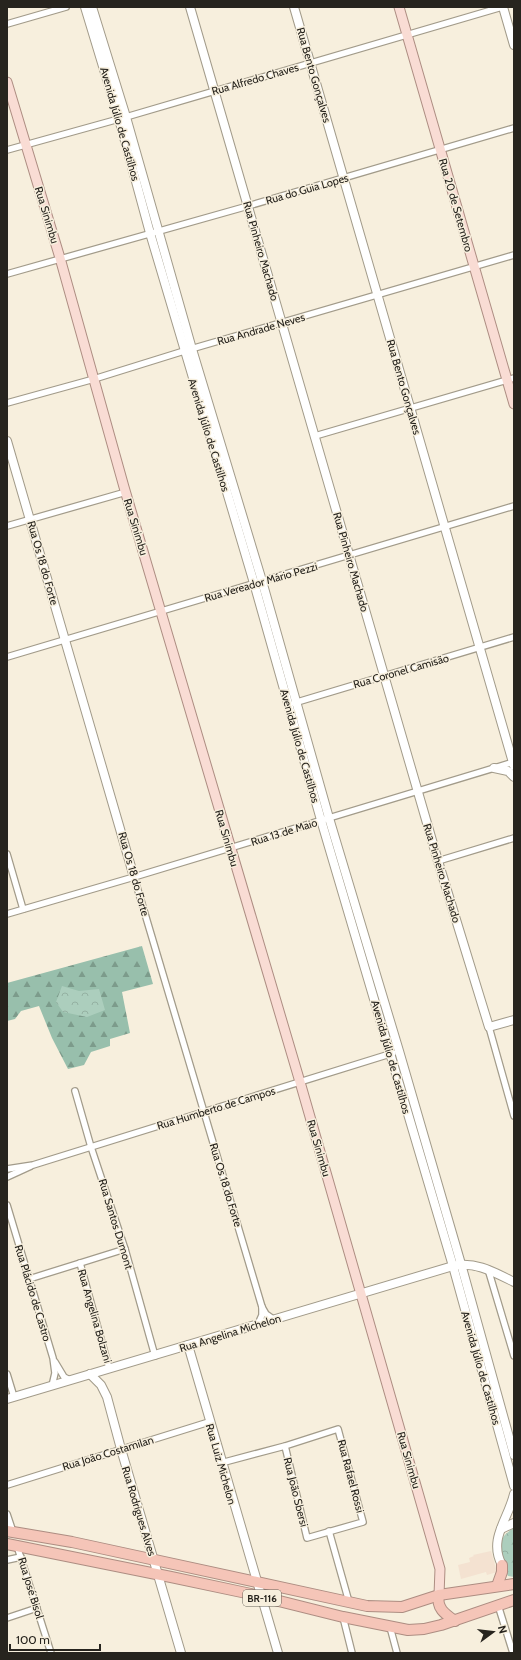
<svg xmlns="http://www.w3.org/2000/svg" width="521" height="1660" viewBox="0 0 521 1660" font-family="Cabin,sans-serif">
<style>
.commercial{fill:#f4e2d1}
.forest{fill:url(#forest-firs)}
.park{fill:url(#park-crowns)}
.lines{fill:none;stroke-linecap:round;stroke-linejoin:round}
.street-casing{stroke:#a29b8a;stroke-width:8}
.secondary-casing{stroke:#a29b8a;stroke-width:10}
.primary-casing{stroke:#ad8d82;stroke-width:11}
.highway-casing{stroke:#ad8d82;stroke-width:12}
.street{stroke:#fff;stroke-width:5.5}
.secondary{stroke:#fff;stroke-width:8}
.primary{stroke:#f9dcd4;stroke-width:9}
.highway{stroke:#f5c5b8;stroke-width:10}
.labels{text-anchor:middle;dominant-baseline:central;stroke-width:3;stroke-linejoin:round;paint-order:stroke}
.shield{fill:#f7efdd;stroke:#656157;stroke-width:1}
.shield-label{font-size:10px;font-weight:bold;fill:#27241e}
.street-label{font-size:11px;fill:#27241e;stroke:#f7efdd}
</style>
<defs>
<pattern id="forest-firs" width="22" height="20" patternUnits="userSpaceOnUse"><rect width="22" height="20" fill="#98bfac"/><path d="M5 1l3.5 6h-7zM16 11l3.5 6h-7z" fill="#7c9b8b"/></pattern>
<pattern id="park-crowns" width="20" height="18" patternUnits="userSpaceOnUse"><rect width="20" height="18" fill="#accebd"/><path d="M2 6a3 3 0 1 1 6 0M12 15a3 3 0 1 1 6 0" fill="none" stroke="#94b1a2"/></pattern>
</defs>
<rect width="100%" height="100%" fill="#f7efdd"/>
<path class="commercial" d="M491 1551 497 1572 487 1575 486 1572 461 1579 458 1565 470 1562 469 1558 474 1556 473 1555Z"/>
<path class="forest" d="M142 946 153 984 122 992 130 1033 110 1039V1046L91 1052 84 1065 68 1069 52 1038 39 1006 21 1011 15 1019 7 1021V983Z"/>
<g class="park">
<path d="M62 986 79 991 99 989 105 1010 87 1017 63 1012 56 1002Z"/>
<path d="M514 1527V1577L508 1576C503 1566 497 1546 504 1536 506 1533 511 1530 514 1527Z"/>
</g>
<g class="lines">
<defs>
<g id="street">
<path d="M7 24 66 7"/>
<path d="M7 150 126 117 502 7"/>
<path d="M7 274 248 206 514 128"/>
<path d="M7 403 94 379 184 351 514 255"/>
<path d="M315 436 514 378"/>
<path d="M7 526 126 492"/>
<path d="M7 657 514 506"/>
<path d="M294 703 514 637"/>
<path d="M7 854 23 909"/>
<path d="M438 861 514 838"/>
<path d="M134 877 262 1307 266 1314 273 1319"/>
<path d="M7 914 134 877 514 762"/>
<path d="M489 1027 514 1116"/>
<path d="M75 1091 91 1147 125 1249 155 1356"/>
<path d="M7 1169 33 1165 393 1053"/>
<path d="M7 1177 31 1166"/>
<path d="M7 1205 53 1358 55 1373 52 1386"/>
<path d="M80 1263 109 1368"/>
<path d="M488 1269 514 1356"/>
<path d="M29 1279 125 1249"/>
<path d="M258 1324 262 1315V1307"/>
<path d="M55 1362 64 1377 70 1380"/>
<path d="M7 1374 14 1397"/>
<path d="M221 1463 285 1446 338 1429 363 1522 307 1538 285 1446"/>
<path d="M7 1485 209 1422"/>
<path d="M7 1514 13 1532"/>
<path d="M329 1531 349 1602"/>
<path d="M17 1546 51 1653"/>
<path d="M7 1560 21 1557"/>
<path d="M498 1605 513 1653"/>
<path d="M343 1617 352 1653"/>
<path d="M7 1618 37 1608"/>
<path d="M390 1627 397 1653"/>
</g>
<g id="secondary">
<path d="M85 7 119 119 150 233 254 583 321 820 453 1266 514 1486"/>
<path d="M92 7 126 117 192 349 262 581 329 818 399 1051 461 1264 514 1455"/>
<path d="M190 7 438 861 489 1027 514 1020"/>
<path d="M294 7 514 766"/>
<path d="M503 7 514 45"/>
<path d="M7 441 134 877"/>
<path d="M494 768 508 771 514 777"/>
<path d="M188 1345 278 1653"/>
<path d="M90 1374 101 1385 107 1397 121 1449 181 1653"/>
<path d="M7 1399 453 1266C475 1261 494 1272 514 1282"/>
<path d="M501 1529 514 1523"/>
<path d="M502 1565C488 1539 508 1520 514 1494"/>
</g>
<g id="primary">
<path d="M399 7 514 404"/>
<path d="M7 82 60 258 124 487 300 1082 440 1569 439 1595"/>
</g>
<g id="highway">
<path d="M7 1531 72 1542 367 1606 402 1607 439 1595 514 1584"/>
<path d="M7 1544 171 1577 251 1594 343 1617 408 1630 424 1629 441 1625 514 1600"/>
<path d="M497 1586 502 1572V1565"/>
<path d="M439 1595C436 1608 445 1614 455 1621"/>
</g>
</defs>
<use href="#street" class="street-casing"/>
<use href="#secondary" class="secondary-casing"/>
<use href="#primary" class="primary-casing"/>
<use href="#highway" class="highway-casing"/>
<use href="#street" class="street"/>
<use href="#secondary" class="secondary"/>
<use href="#primary" class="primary"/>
<use href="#highway" class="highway"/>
</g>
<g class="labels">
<rect class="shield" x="243" y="1590" width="38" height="16" rx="3"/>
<g class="shield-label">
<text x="262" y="1598">BR-116</text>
</g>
<g class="street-label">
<text transform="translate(314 75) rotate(74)">Rua Bento Gonçalves</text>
<text transform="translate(255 79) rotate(-16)">Rua Alfredo Chaves</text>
<text transform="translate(120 124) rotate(74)">Avenida Júlio de Castilhos</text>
<text transform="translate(307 189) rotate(-16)">Rua do Guia Lopes</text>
<text transform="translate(456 205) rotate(74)">Rua 20 de Setembro</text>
<text transform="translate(47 215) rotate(73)">Rua Sinimbu</text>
<text transform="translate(261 251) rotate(74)">Rua Pinheiro Machado</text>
<text transform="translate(261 329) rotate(-16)">Rua Andrade Neves</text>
<text transform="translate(404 387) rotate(74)">Rua Bento Gonçalves</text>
<text transform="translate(209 435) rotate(73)">Avenida Júlio de Castilhos</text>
<text transform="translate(136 527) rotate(73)">Rua Sinimbu</text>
<text transform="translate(351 562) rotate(74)">Rua Pinheiro Machado</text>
<text transform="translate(43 563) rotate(74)">Rua Os 18 do Forte</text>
<text transform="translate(261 582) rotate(-16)">Rua Vereador Mário Pezzi</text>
<text transform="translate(401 671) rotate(-16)">Rua Coronel Camisão</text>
<text transform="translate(300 746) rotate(74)">Avenida Júlio de Castilhos</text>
<text transform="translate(284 832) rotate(-17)">Rua 13 de Maio</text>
<text transform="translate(227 838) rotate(74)">Rua Sinimbu</text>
<text transform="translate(442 873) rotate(73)">Rua Pinheiro Machado</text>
<text transform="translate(134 874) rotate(74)">Rua Os 18 do Forte</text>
<text transform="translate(391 1057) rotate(74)">Avenida Júlio de Castilhos</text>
<text transform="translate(216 1108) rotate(-17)">Rua Humberto de Campos</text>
<text transform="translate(319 1148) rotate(74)">Rua Sinimbu</text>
<text transform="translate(226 1185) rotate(73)">Rua Os 18 do Forte</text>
<text transform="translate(116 1224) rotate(73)">Rua Santos Dumont</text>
<text transform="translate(33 1293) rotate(73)">Rua Plácido de Castro</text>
<text transform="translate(95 1316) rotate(74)">Rua Angelina Bolzani</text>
<text transform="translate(230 1333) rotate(-17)">Rua Angelina Michelon</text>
<text transform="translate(481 1368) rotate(74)">Avenida Júlio de Castilhos</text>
<text transform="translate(108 1453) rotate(-17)">Rua João Costamilan</text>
<text transform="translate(409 1460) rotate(74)">Rua Sinimbu</text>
<text transform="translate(221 1464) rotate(74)">Rua Luiz Michelon</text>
<text transform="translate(351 1476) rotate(75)">Rua Rafael Rossi</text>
<text transform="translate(296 1492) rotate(76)">Rua João Sbersi</text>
<text transform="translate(139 1511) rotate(73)">Rua Rodrigues Alves</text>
<text transform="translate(31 1588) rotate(73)">Rua José Bisol</text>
</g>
</g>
<rect width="521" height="1660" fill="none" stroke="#27241e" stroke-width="16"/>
<g transform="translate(493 1632) rotate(75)" stroke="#f7efdd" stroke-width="3" paint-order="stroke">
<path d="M0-3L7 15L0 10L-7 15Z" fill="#27241e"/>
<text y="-6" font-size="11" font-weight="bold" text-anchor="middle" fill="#27241e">N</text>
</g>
<path d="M10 1644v6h90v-6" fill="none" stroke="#27241e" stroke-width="2"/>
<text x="16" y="1644" font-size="12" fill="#27241e" stroke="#f7efdd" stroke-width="3" paint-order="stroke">100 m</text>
</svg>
